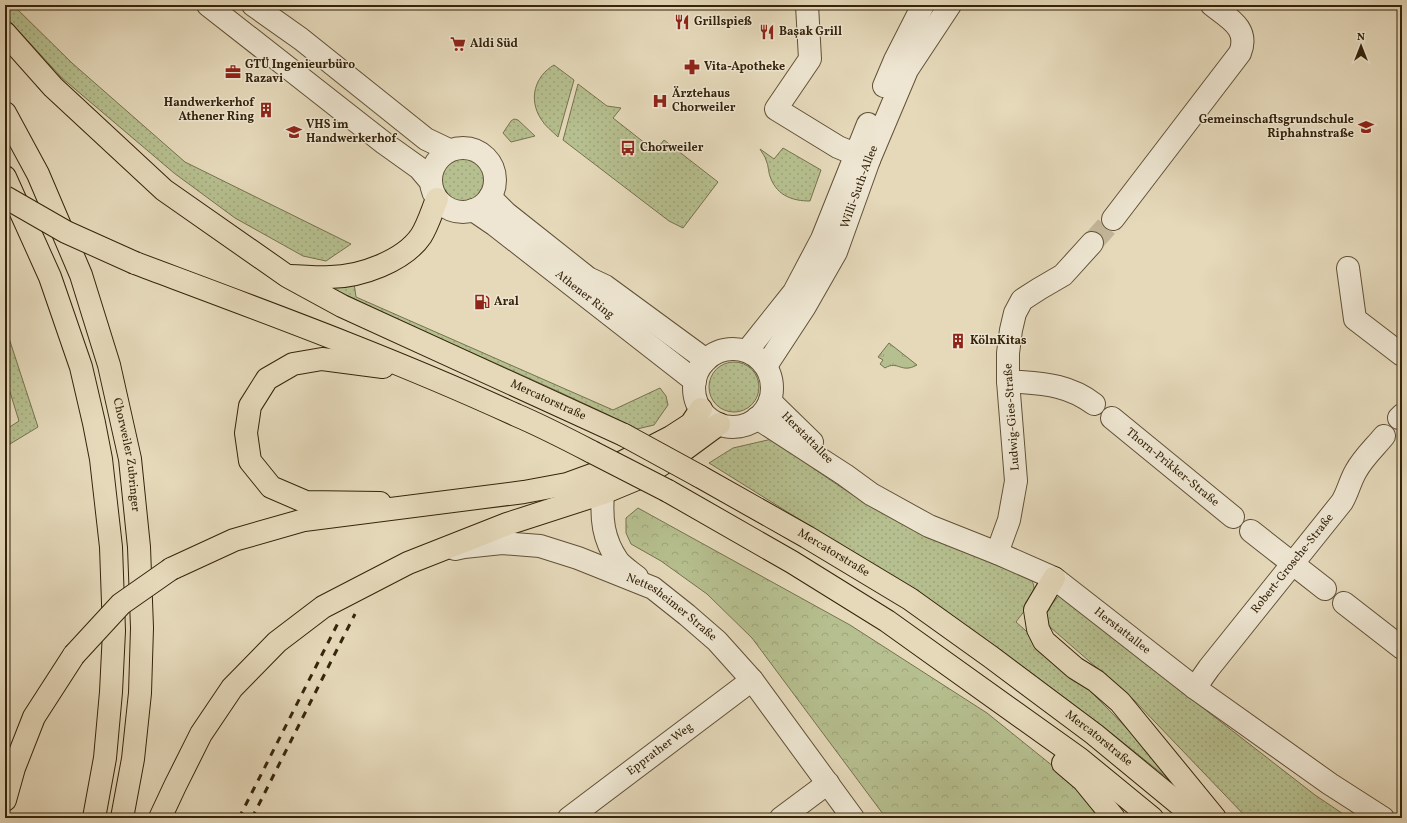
<svg xmlns="http://www.w3.org/2000/svg" width="1407" height="823" viewBox="0 0 1407 823" font-family="Vollkorn,serif">
<style>
.grass{fill:url(#grass-dots);stroke:#76724d}
.forest{fill:url(#forest-crowns);stroke:#76724d}
.park{fill:url(#park-tufts);stroke:#76724d}
.lines{fill:none;stroke-linecap:round;stroke-linejoin:round}
.minor-tunnel{stroke:#c2b597;stroke-width:22;stroke-dasharray:22 11;stroke-linecap:butt}
.minor-casing{stroke:#615137;stroke-width:24}
.major-casing{stroke:#35240b;stroke-width:24}
.highway-casing{stroke:#35240b;stroke-width:24}
.minor{stroke:#eee6d2;stroke-width:22}
.major{stroke:#e5d9ba;stroke-width:22}
.highway{stroke:#e5d9ba;stroke-width:22}
.rail{stroke:#35240b;stroke-width:3;stroke-dasharray:7 7;stroke-linecap:butt}
.major-bridge-casing{stroke:#35240b;stroke-width:24;stroke-linecap:butt}
.highway-bridge-casing{stroke:#35240b;stroke-width:24;stroke-linecap:butt}
.major-bridge{stroke:#e5d9ba;stroke-width:22}
.highway-bridge{stroke:#e5d9ba;stroke-width:22}
.labels{text-anchor:middle;dominant-baseline:central;stroke-width:3;stroke-linejoin:round;paint-order:stroke}
.poi-label{font-size:12px;font-weight:bold;fill:#35240b;stroke:#eee6d2;text-anchor:start}
.street-label{font-size:12px;fill:#35240b;stroke:#eee6d2}
</style>
<defs>
<pattern id="grass-dots" width="8" height="8" patternUnits="userSpaceOnUse"><rect width="8" height="8" fill="#b6bf8f"/><path d="M2 2h.1M6 6h.1" fill="none" stroke="#9da47a" stroke-width="1.8" stroke-linecap="round"/></pattern>
<pattern id="forest-crowns" width="20" height="18" patternUnits="userSpaceOnUse"><rect width="20" height="18" fill="#b6bf8f"/><path d="M2 6a3 3 0 1 1 6 0M12 15a3 3 0 1 1 6 0" fill="none" stroke="#9da47a"/></pattern>
<pattern id="park-tufts" width="24" height="20" patternUnits="userSpaceOnUse"><rect width="24" height="20" fill="#b6bf8f"/><path d="M3 7l-1-3M5 7V3M7 7l1-3M15 17l-1-3M17 17v-4M19 17l1-3" fill="none" stroke="#9da47a"/></pattern>
</defs>
<rect width="100%" height="100%" fill="#e5d9ba"/>
<filter id="stains"><feTurbulence type="fractalNoise" baseFrequency=".005" numOctaves="4"/><feColorMatrix values="0 0 0 0 .2 0 0 0 0 .09 0 0 0 0 .02 0 0 0 .5 -.17"/></filter>
<radialGradient id="worn" r=".72"><stop offset=".6" stop-color="#630" stop-opacity="0"/><stop offset="1" stop-color="#630" stop-opacity=".3"/></radialGradient>
<g class="grass">
<path d="M5 5H13L72 63 185 162 351 244 326 261 303 256 235 218 174 173 62 78 5 16Z"/>
<path d="M554 65 574 80 558 137C552 131 545 126 541 119 528 99 535 76 554 65Z"/>
<path d="M578 84 607 106 621 108 613 118 655 151 664 140 718 182 683 228 669 221 563 140Z"/>
<path d="M514 119 518 120 535 136 511 142 503 133 511 121Z"/>
<path d="M783 148 821 170 810 201C793 201 778 196 771 179 768 173 769 166 766 160 765 156 762 153 760 149L774 159Z"/>
<circle cx="463" cy="180" r="22"/>
<path d="M354 283 356 297 613 410 660 388 666 396 668 405 654 425 637 429C535 378 428 336 326 285Z"/>
<path d="M5 326 38 427 5 447V430L19 421 5 376Z"/>
<circle cx="734" cy="387" r="25"/>
<path d="M772 439C809 465 846 493 886 514 933 538 982 559 1031 579 1041 596 1025 609 1016 622 1077 675 1133 733 1186 793L1105 728 998 648 914 591 709 463 733 448Z"/>
<path d="M1059 596 1315 795 1349 818H1247L1134 700 1043 621V614Z"/>
</g>
<path class="forest" d="M638 508 850 625 987 713 1059 771 1089 800 1103 818H886L752 638 707 594 661 561 631 544 626 533V518Z"/>
<path class="park" d="M889 343 917 365C901 374 898 360 885 368L880 364 883 360 878 357Z"/>
<g class="lines">
<path class="minor-tunnel" d="M1092 243 1113 219"/>
<defs>
<g id="minor">
<path d="M208 5 384 143 419 168 430 181"/>
<path d="M253 5 301 39 426 139 449 150"/>
<path d="M807 5 810 59 776 109 838 147 869 160"/>
<path d="M884 86 895 60 923 5"/>
<circle cx="463" cy="180" r="32"/>
<path d="M490 197 506 213 588 278 605 286 706 360"/>
<path id="s1" d="M473 210 495 225 695 381"/>
<path d="M1113 219 1240 53C1250 28 1228 18 1212 5"/>
<path d="M1348 268 1355 319 1402 355"/>
<circle cx="733" cy="388" r="39"/>
<path d="M747 351 794 292 822 239 868 124"/>
<path id="s2" d="M766 366 804 308 836 252 869 160 907 70 950 5"/>
<path d="M1008 381C1041 384 1066 383 1094 404"/>
<path d="M770 401 812 442"/>
<path id="s3" d="M757 418 845 475 871 494 929 526 997 553 1054 578 1195 688 1330 784 1383 818"/>
<path id="s4" d="M1112 418 1233 517"/>
<path d="M1399 418 1402 415"/>
<path d="M603 493C601 519 603 539 618 561 623 567 631 572 637 577"/>
<path d="M1251 531 1325 589"/>
<path id="s5" d="M455 549 464 547 502 543 540 546 578 558 653 588 687 615 717 641 752 680 853 818"/>
<path d="M997 553 1009 520 1016 481 1008 381V353L1011 330 1015 313 1022 300 1039 289 1063 275 1092 243"/>
<path d="M1344 603 1402 648"/>
<path id="s6" d="M1195 688 1209 668 1342 502C1348 492 1350 481 1356 471 1363 458 1375 447 1384 436"/>
<path id="s7" d="M569 818 752 680"/>
<path d="M781 818 828 783"/>
</g>
<g id="major">
<path id="s8" d="M5 33 53 87 164 190 287 276 342 306 624 435"/>
<path d="M135 263C263 311 392 358 516 415 542 426 567 439 592 452"/>
<path d="M290 276C304 276 317 278 330 277 360 277 404 261 421 236 428 225 432 211 437 199"/>
<path id="s9" d="M699 476 807 537 910 599 991 657 1094 734 1196 818"/>
<path d="M668 491 792 562 887 621 1080 759 1152 818"/>
<path d="M380 503 306 502 271 487 250 461 246 433 250 406 267 379 293 364 322 359 383 367"/>
<path d="M1054 578 1035 610 1038 629 1044 641 1075 668 1096 681 1120 702 1215 818"/>
<path d="M1063 763 1083 780 1114 818"/>
</g>
<g id="highway">
<path id="s10" d="M5 113 38 174 81 275 109 365 130 459 139 547 142 628 140 693 133 759 122 818"/>
<path d="M5 177 50 277 81 367 94 423 101 459 111 547 114 631 111 692 105 758 94 818"/>
<path d="M171 569 234 540 304 520 524 492 567 484 611 468 671 437 691 424 701 409"/>
<path d="M5 800 14 768 34 717 74 655"/>
<path d="M160 818 175 786 201 734 232 688 277 642 323 607 408 563 507 524 603 493 644 476 685 449 719 424"/>
</g>
</defs>
<use href="#minor" class="minor-casing"/>
<use href="#major" class="major-casing"/>
<use href="#highway" class="highway-casing"/>
<use href="#minor" class="minor"/>
<use href="#major" class="major"/>
<use href="#highway" class="highway"/>
<g class="rail">
<path d="M239 818 338 623"/>
<path d="M252 818 355 614"/>
</g>
<defs>
<g id="major-bridge">
<path d="M5 197 66 232 135 263"/>
<path d="M624 435 699 476"/>
<path d="M592 452 668 491"/>
</g>
<path id="highway-bridge" d="M74 655 121 604 171 569"/>
</defs>
<use href="#major-bridge" class="major-bridge-casing"/>
<use href="#highway-bridge" class="highway-bridge-casing"/>
<use href="#major-bridge" class="major-bridge"/>
<use href="#highway-bridge" class="highway-bridge"/>
</g>
<defs>
<symbol id="restaurant-bare" viewBox="-9 -9 18 18"><path d="M-5-6h1v4h1v-4h1v4h1v-4h1v5L-1.5 .5V6h-2V.5L-5-1ZM5-6V6H3V1.5H1.5Q1.5-4 5-6Z" fill="#8f2418" stroke="#eee6d2" stroke-width="2.5" paint-order="stroke"/></symbol>
<symbol id="supermarket-bare" viewBox="-9 -9 18 18"><path d="M-6-5.5h2.5l.6 2H6L4.5 2H-2.5L-4.4-4H-6ZM-1.5 3.2a1.3 1.3 0 1 0 .1 0ZM3 3.2a1.3 1.3 0 1 0 .1 0Z" fill="#8f2418" stroke="#eee6d2" stroke-width="2.5" paint-order="stroke"/></symbol>
<symbol id="pharmacy-bare" viewBox="-9 -9 18 18"><path d="M-2-6h4v4h4v4h-4v4h-4v-4h-4v-4h4Z" fill="#8f2418" stroke="#eee6d2" stroke-width="2.5" paint-order="stroke"/></symbol>
<symbol id="office-bare" viewBox="-9 -9 18 18"><path d="M-6-3h4V-5.5h4V-3h4V5H-6ZM-1-4.5V-3h2v-1.5ZM-6 0V1H6V0Z" fill="#8f2418" stroke="#eee6d2" stroke-width="2.5" paint-order="stroke"/></symbol>
<symbol id="hospital-bare" viewBox="-9 -9 18 18"><path d="M-5-5h3v3.5h4V-5h3V5h-3V1.5h-4V5h-3Z" fill="#8f2418" stroke="#eee6d2" stroke-width="2.5" paint-order="stroke"/></symbol>
<symbol id="building-bare" viewBox="-9 -9 18 18"><path d="M-4-6H4V6H1V3H-1V6H-4ZM-2.5-4.3h1.7v1.8h-1.7ZM.8-4.3h1.7v1.8H.8ZM-2.5-1h1.7V.8h-1.7ZM.8-1h1.7V.8H.8Z" fill="#8f2418" stroke="#eee6d2" stroke-width="2.5" paint-order="stroke"/></symbol>
<symbol id="school-bare" viewBox="-9 -9 18 18"><path d="M0-5L7-2L0 1L-7-2ZM-4 1L0 2.5L4 1V4Q0 6-4 4Z" fill="#8f2418" stroke="#eee6d2" stroke-width="2.5" paint-order="stroke"/></symbol>
<symbol id="university-bare" viewBox="-9 -9 18 18"><path d="M0-5L7-2L0 1L-7-2ZM-4 1L0 2.5L4 1V4Q0 6-4 4Z" fill="#8f2418" stroke="#eee6d2" stroke-width="2.5" paint-order="stroke"/></symbol>
<symbol id="bus-bare" viewBox="-9 -9 18 18"><path d="M-5-6H5V4H4V6H2V4H-2V6H-4V4H-5ZM-3.5-4V0h7V-4ZM-3.5 1.2v1.5H-2V1.2ZM2 1.2v1.5H3.5V1.2Z" fill="#8f2418" stroke="#eee6d2" stroke-width="2.5" paint-order="stroke"/></symbol>
<symbol id="fuel-bare" viewBox="-9 -9 18 18"><path d="M-5.5-6h7V0h2V4h1.3V-2.5L3-4.5l.8-.8L6-3V5H2.5V1h-1V6h-7ZM-4.2-4.7v3.2H.2V-4.7Z" fill="#8f2418" stroke="#eee6d2" stroke-width="2.5" paint-order="stroke"/></symbol>
</defs>
<g fill-rule="evenodd">
<use href="#restaurant-bare" x="671" y="11" width="22" height="22"/>
<use href="#restaurant-bare" x="756" y="21" width="22" height="22"/>
<use href="#supermarket-bare" x="447" y="33" width="22" height="22"/>
<use href="#pharmacy-bare" x="681" y="56" width="22" height="22"/>
<use href="#office-bare" x="222" y="61" width="22" height="22"/>
<use href="#hospital-bare" x="649" y="90" width="22" height="22"/>
<use href="#building-bare" x="255" y="99" width="22" height="22"/>
<use href="#school-bare" x="1355" y="116" width="22" height="22"/>
<use href="#university-bare" x="283" y="121" width="22" height="22"/>
<use href="#bus-bare" x="617" y="137" width="22" height="22"/>
<use href="#fuel-bare" x="471" y="291" width="22" height="22"/>
<use href="#building-bare" x="947" y="330" width="22" height="22"/>
</g>
<g class="labels">
<g class="poi-label">
<text x="694" y="22">Grillspieß</text>
<text x="779" y="32">Başak Grill</text>
<text x="470" y="44">Aldi Süd</text>
<text x="245" y="65">GTÜ Ingenieurbüro<tspan x="245" dy="14">Razavi</tspan></text>
<text x="704" y="67">Vita-Apotheke</text>
<text x="672" y="94">Ärztehaus<tspan x="672" dy="14">Chorweiler</tspan></text>
<text x="254" y="103" text-anchor="end">Handwerkerhof<tspan x="254" dy="14">Athener Ring</tspan></text>
<text x="1354" y="120" text-anchor="end">Gemeinschaftsgrundschule<tspan x="1354" dy="14">Riphahnstraße</tspan></text>
<text x="306" y="125">VHS im<tspan x="306" dy="14">Handwerkerhof</tspan></text>
<text x="640" y="148">Chorweiler</text>
<text x="494" y="302">Aral</text>
<text x="970" y="341">KölnKitas</text>
</g>
<g class="street-label">
<text stroke="none"><textPath href="#s2" startOffset="203">Willi-Suth-Allee</textPath></text>
<text stroke="none"><textPath href="#s1" startOffset="140">Athener Ring</textPath></text>
<text stroke="none"><textPath href="#s8" startOffset="663">Mercatorstraße</textPath></text>
<text transform="translate(1012 417) rotate(-94)">Ludwig-Gies-Straße</text>
<text transform="translate(807 438) rotate(45)">Herstattallee</text>
<text stroke="none"><textPath href="#s10" startOffset="365">Chorweiler Zubringer</textPath></text>
<text stroke="none"><textPath href="#s4" startOffset="78">Thorn-Prikker-Straße</textPath></text>
<text stroke="none"><textPath href="#s9" startOffset="155">Mercatorstraße</textPath></text>
<text stroke="none"><textPath href="#s6" startOffset="158">Robert-Grosche-Straße</textPath></text>
<text stroke="none"><textPath href="#s5" startOffset="232">Nettesheimer Straße</textPath></text>
<text stroke="none"><textPath href="#s3" startOffset="425">Herstattallee</textPath></text>
<text stroke="none"><textPath href="#s9" startOffset="479">Mercatorstraße</textPath></text>
<text stroke="none"><textPath href="#s7" startOffset="114">Epprather Weg</textPath></text>
</g>
</g>
<rect width="1407" height="823" fill="none" stroke="#e5d9ba" stroke-width="20"/>
<rect x="6" y="6" width="1395" height="811" fill="none" stroke="#35240b" stroke-width="2"/>
<rect x="10" y="10" width="1387" height="803" fill="none" stroke="#35240b"/>
<g transform="translate(1361 46)" stroke="#eee6d2" stroke-width="3" paint-order="stroke">
<path d="M0-3L7 15L0 10L-7 15Z" fill="#35240b"/>
<text y="-6" font-size="11" font-weight="bold" text-anchor="middle" fill="#35240b">N</text>
</g>
<rect width="100%" height="100%" filter="url(#stains)"/>
<rect width="100%" height="100%" fill="url(#worn)"/>
</svg>
